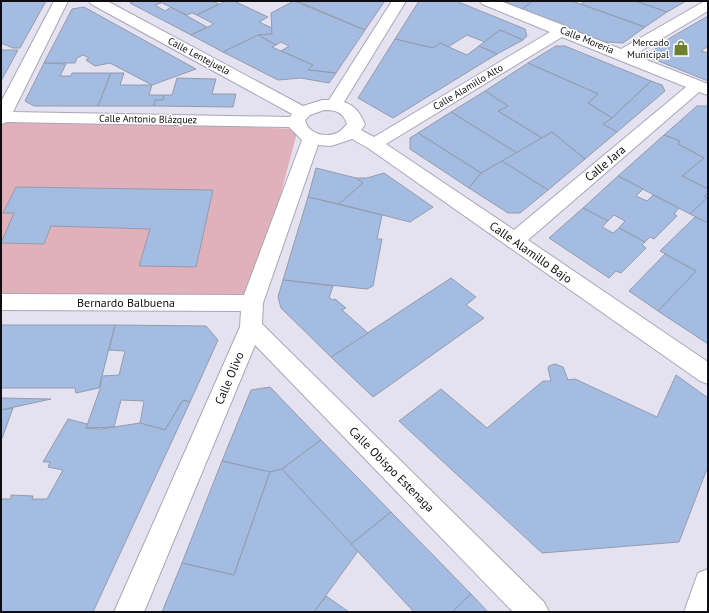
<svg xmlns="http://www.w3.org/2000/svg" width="709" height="613" viewBox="0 0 709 613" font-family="'PT Sans',sans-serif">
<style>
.green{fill:#e1b1bb}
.building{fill:#a4bbe2;stroke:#949caa}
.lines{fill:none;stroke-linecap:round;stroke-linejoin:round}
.minor-casing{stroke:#a9a6b6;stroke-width:2}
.minor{fill:#fff;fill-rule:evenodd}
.labels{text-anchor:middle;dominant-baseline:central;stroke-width:3;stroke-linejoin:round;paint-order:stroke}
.far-street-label{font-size:10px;fill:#0e0d12;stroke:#fff}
.far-poi-label{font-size:10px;fill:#0e0d12;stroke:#fff;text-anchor:end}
.street-label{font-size:12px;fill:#0e0d12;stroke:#fff}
</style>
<rect width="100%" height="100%" fill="#e4e1f1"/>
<path class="green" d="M2 117 298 129 252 303 1 302Z"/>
<g class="building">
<path d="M1 1H46L20 48H13L1 43Z"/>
<path d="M134 1H158L161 3 155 5 165 11 171 7 207 27 191 35 130 3Z"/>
<path d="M158 1H213L219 4 197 15 192 13 187 15Z"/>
<path d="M226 1H234L268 17 259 22 272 28V34L259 35 223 52 191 35 214 24 197 15Z"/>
<path d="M294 1 365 30 336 73 308 70 313 65 281 51 289 46 281 42 276 45 258 35 272 34 271 13Z"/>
<path d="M297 1H382L384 2 365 30Z"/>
<path d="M419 1H456L525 29 527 36 523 40 500 30 485 42 467 35 448 47 440 43 433 48 395 39Z"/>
<path d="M503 1H533L522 9Z"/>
<path d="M533 1H572L645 27 623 43 605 42 522 9Z"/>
<path d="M585 1H636L667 12 645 27 581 4Z"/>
<path d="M636 1H686L667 12Z"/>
<path d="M84 7 196 69 152 85 110 63 95 66 86 60 89 58 83 55 77 58 75 63H44L72 9Z"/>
<path d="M708 16V46L701 51 708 53V81L646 56 670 38Z"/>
<path d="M500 30 523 40 497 54 479 46Z"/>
<path d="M258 35 276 45 272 47 313 65 308 70 336 73 329 83 301 78 278 80 223 52Z"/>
<path d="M395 39 433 48 440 43 467 55 479 46 497 54 393 118 358 98Z"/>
<path d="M556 46H565L651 81 612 118 588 103 598 94 528 63Z"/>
<path d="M1 50H18L1 81Z"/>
<path d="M44 63 66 64 60 76H71L72 73H111L98 106H34L25 101Z"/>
<path d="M528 63 598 94 588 103 612 118 603 124 617 132 585 159 552 132 542 138 498 111 508 106 485 91Z"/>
<path d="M111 73H124L120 85H152L149 95H164L163 100H155L154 106H98Z"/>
<path d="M177 78 216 79 212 94H236L233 107 154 106 155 100H163L164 95H172Z"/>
<path d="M651 81 662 85 665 91 617 132 603 124 612 118Z"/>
<path d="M485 91 508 106 498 111 542 138 517 153 451 112Z"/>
<path d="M697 106H708V189L682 176 704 158 678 144 680 141 664 135Z"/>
<path d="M451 112 517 153 481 173 418 133Z"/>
<path d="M552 132 585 159 548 190 502 161Z"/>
<path d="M418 133 481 173 469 188 410 149V138Z"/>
<path d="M664 135 680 141 678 144 704 158 682 176 708 189V193L704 196 707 198 690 214 618 176Z"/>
<path d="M502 161 548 190 520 213H508L469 188 481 173Z"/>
<path d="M316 168 356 178 363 183 339 204 308 197Z"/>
<path d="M384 173 433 207 410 222 339 204 363 183 356 178H367Z"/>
<path d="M618 176 643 189 636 196 647 201 653 195 679 208 674 214 677 216 654 239 650 237 645 242 619 228 625 221 614 215 608 221 583 208Z"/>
<path d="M16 187 213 190 196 267 139 266 150 229 51 226 44 244 1 243 14 213H3Z"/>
<path d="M708 193V223L690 214 707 198 704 196Z"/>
<path d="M308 197 382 215 377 239H382L373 286 367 289 283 280Z"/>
<path d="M583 208 608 221 602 227 613 233 619 228 645 242 642 245 646 248 621 273 616 271 609 278 549 238Z"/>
<path d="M695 217 708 223V344L658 311 696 271 660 251Z"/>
<path d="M665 254 696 271 658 311 629 291Z"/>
<path d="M451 278 476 297 466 305 484 318 373 397 331 357Z"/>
<path d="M283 280 333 286 329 298 333 300 335 299 346 308 342 310 368 333 331 357 281 308 278 297Z"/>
<path d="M1 325H115L99 388 76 393 75 388H1Z"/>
<path d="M115 325 206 326 218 340 190 402 183 400 165 430 140 423 144 401 121 400 114 427 86 428 100 389 102 376 119 375 125 351 109 350Z"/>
<path d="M555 364 563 367 568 380 575 379 657 417 676 375 708 398V466L679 542 542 553 399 421 441 389 487 428 543 381H551L548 368 549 366Z"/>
<path d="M270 387 321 440 282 469 270 472 222 461 251 390Z"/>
<path d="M1 398 51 399 1 410Z"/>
<path d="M183 400 190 402 93 612H1V499H11V495L33 496 32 499H47L63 470 48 467 50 462H43L68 419 87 424 86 428 101 429 140 423 165 430Z"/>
<path d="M13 408 1 441V410Z"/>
<path d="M321 440 391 512 351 544 282 469Z"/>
<path d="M222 461 270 472 234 575 182 563Z"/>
<path d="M282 469 358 551 314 612H162L182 563 234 575 270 472Z"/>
<path d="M391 512 471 594 452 612H414L351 544Z"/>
<path d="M471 594 488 612H452Z"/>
<path d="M326 596 349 612H314Z"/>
</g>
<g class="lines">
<defs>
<g id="minor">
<path d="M54 1H68L13 112 290 117 292 114 91 4 89 1H107L303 106 322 100H329L392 1H406L344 102C356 106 361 114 365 125L361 130 374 137 550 32 482 4 480 1H500L568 27 570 29 621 49 703 2 708 1V11L634 55 708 84V95L699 92 528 240 708 362V384L700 381 368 148 352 139 331 146 318 145 263 303 262 324 544 602 549 612H513L255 345 144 612H114L240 327 241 311 1 310V294L244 295 302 140 289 127 7 122 1 124V102ZM562 37 686 87 514 230 386 144ZM324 110C336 110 343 112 347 124 344 127 341 131 337 133 325 138 308 134 305 120L310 115Z"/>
<path d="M708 569V612H684L698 573Z"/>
</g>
</defs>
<use href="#minor" class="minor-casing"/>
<use href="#minor" class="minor"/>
</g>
<defs>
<symbol id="shop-bare" viewBox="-9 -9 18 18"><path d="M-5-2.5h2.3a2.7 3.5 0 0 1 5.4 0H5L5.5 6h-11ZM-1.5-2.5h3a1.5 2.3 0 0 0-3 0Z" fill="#6d802f" stroke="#fff" stroke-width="2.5" paint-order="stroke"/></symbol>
</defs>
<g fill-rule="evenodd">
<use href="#shop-bare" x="670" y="37" width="22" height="22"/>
</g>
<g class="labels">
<g class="far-street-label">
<text transform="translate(587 40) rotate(22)">Calle Morería</text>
<text transform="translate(199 56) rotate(28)">Calle Lentejuela</text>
<text transform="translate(468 87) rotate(-31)">Calle Alamillo Alto</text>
<text transform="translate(148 119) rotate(1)">Calle Antonio Blázquez</text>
</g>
<g class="far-poi-label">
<text x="669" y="42">Mercado<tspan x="669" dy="12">Municipal</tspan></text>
</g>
<g class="street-label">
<text transform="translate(605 163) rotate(-40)">Calle Jara</text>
<text transform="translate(531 252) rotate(35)">Calle Alamillo Bajo</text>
<text x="126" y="302">Bernardo Balbuena</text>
<text transform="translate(229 378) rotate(-67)">Calle Olivo</text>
<text transform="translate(392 469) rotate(45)">Calle Obispo Estenaga</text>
</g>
</g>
<rect width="709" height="613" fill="none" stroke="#0e0d12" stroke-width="4"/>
</svg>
